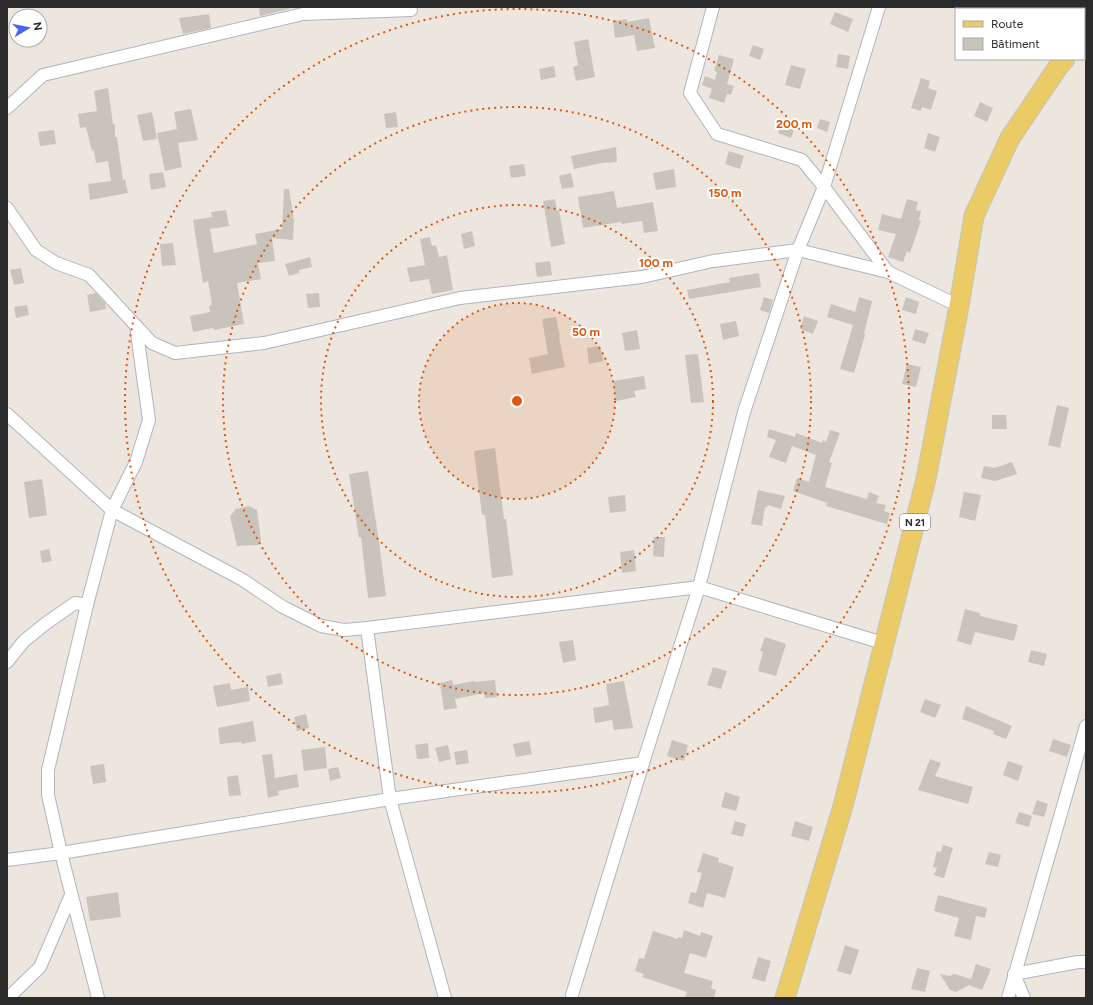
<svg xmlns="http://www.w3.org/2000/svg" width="1093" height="1005" viewBox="0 0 1093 1005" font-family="Figtree,sans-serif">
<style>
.building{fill:#c8c4bc}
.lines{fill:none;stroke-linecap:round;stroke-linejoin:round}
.minor-casing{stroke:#b1b4be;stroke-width:14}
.primary-casing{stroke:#c4c4c4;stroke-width:21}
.minor{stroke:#fff;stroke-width:12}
.primary{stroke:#eacb65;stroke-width:19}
.ring{fill:none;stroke:#df570e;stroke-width:2;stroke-dasharray:2 4}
.labels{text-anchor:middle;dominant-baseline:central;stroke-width:4;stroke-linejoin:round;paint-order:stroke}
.shield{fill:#fff;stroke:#6b6b6b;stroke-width:1}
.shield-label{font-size:10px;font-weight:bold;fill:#2b2b2b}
.centre{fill:#df570e;stroke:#fff;stroke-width:2}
.ring-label{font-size:12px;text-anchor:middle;font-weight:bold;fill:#df570e;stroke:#fff;stroke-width:4;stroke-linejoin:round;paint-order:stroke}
</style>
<rect width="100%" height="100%" fill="#ece6de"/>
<g class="building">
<path d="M259 7H289V9L260 16Z"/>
<path d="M835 12 853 19 848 32 830 24Z"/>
<path d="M209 14 211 28 183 34 179 18Z"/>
<path d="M649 18 655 48 637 51 634 35 615 38 613 21 627 19V22Z"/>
<path d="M588 39 595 77 576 81 573 67 578 65 574 42Z"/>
<path d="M753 45 764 49 760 60 749 56Z"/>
<path d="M838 54 850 56 848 69 836 67Z"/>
<path d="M719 55 734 59 727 84 734 86 731 95 727 94 724 103 709 98 712 89 702 85 705 76 715 80 717 72 714 71Z"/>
<path d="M791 65 806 69 800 89 785 85Z"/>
<path d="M554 66 556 77 541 80 539 69Z"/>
<path d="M921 78 930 81 928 88 937 91 931 110 922 107 921 111 911 108Z"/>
<path d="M108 88 113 124H115V137H117L123 180 125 179 128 193 90 200 88 184 111 181 108 161 96 163 94 150 92 151 86 127 80 128 78 114 97 111 94 91Z"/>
<path d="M980 102 993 108 987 122 974 116Z"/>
<path d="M191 109 198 140 178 143 182 167 165 171 157 133 177 129 174 112Z"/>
<path d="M152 112 157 139 143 141 137 115Z"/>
<path d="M396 112 398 127 386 128 384 114Z"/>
<path d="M820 119 830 122 827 132 817 128Z"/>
<path d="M782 122 795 127 791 138 778 133Z"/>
<path d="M54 130 56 144 40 146 38 132Z"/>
<path d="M928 133 940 137 935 152 924 148Z"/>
<path d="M616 147 617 162 602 163 574 169 571 156Z"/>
<path d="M729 151 744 156 740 169 725 164Z"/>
<path d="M524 164 526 176 511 178 509 166Z"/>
<path d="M674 169 676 187 656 190 653 173Z"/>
<path d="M163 172 166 187 151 190 149 174Z"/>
<path d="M571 173 574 187 562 189 559 176Z"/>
<path d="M284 189H289L294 221 293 240 272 238 275 261 258 263 261 279 237 283 244 324 214 330 213 328 193 332 190 316 210 312 209 306 212 305 208 281 203 283 193 220 212 217 211 212 226 210 229 226 210 229 214 253 257 244 255 234 282 229Z"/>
<path d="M614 191 617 208 653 202 658 231 644 233 642 221 622 224 621 222 583 228 578 197Z"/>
<path d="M555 199 557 211 559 210 565 244 551 247 543 201Z"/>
<path d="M907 199 918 202 916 210 921 211 919 220 921 221 910 253 907 251 903 262 888 257 896 234 878 230 882 214 901 219Z"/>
<path d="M472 231 475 246 464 249 461 234Z"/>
<path d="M430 237 432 246 436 245 439 257 447 255 453 290 432 294 429 279 410 282 407 268 425 265 420 239Z"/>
<path d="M173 243 176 265 162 266 160 244Z"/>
<path d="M310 257 312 267 299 270V273L289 276 285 264Z"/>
<path d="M550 261 552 275 537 277 535 263Z"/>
<path d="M21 268 24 283 14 285 10 270Z"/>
<path d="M759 273 761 287 689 299 687 290 730 282 729 278Z"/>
<path d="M96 293 105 303 106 309 90 312 87 295Z"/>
<path d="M319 293 320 307 308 308 306 294Z"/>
<path d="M764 297 773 300 769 313 760 310Z"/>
<path d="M859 297 872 301 864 334 865 335 854 373 840 369 853 325 827 317 831 304 855 312Z"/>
<path d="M906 297 919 302 916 314 902 310Z"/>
<path d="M27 305 29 315 16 318 14 307Z"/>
<path d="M804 316 818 321 813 334 800 329Z"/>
<path d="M556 317 560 337H559L565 367 532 374 529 358 548 354 542 319Z"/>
<path d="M736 321 739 336 723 340 720 324Z"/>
<path d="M915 329 929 333 925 344 912 340Z"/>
<path d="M637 330 640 349 625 351 622 333Z"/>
<path d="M600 346 603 361 589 364 587 348Z"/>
<path d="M698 354 704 402 691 403 685 355Z"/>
<path d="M907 364 921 367 916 387 902 384Z"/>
<path d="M644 376 646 389 634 391 636 397 616 401 613 381Z"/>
<path d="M1057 405 1069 408 1060 448 1048 445Z"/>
<path d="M992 415H1006L1007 429H992Z"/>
<path d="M769 429 795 437 796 433 822 443 823 440 826 442 830 430 840 433 829 462 832 463 825 487 867 499 869 492 879 496 876 503 886 505 884 511 890 513 887 524 826 506 827 503 793 491 797 478 809 482 816 455 792 446 786 463 769 457 776 440 767 437Z"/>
<path d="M495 448 504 519H506L513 575 492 578 485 515H482L474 451Z"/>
<path d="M1012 462 1017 474 995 481 981 478 984 466 994 468Z"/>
<path d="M368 471 379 542 386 596 368 598 361 537 359 538 349 474Z"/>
<path d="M42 479 47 515 29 518 24 482Z"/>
<path d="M758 490 785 496 781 509 768 505 767 507H765L762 526 751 524Z"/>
<path d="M964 492 981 495 975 521 959 517Z"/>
<path d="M625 495 626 511 610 513 608 497Z"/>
<path d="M249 506 257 510 261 541 258 545 237 546 230 516 236 509Z"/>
<path d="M654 537H665L664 557 653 556Z"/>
<path d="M49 549 52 561 42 563 40 551Z"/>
<path d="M634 550 636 571 622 573 620 552Z"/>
<path d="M965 609 980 613V616L1018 625 1014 641 975 632 971 645 957 641Z"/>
<path d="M765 637 786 644 776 676 758 671 763 652 760 651Z"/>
<path d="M573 640 576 660 563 663 559 642Z"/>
<path d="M1031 650 1047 654 1044 666 1028 662Z"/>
<path d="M713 667 727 671 721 689 707 685Z"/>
<path d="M281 673 283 684 268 687 266 676Z"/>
<path d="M452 680 453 685 474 681 475 682 495 680 497 697 485 698 484 693 455 699 457 708 444 710 440 683Z"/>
<path d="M624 681 633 728 614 730 612 720 595 723 593 708 609 705 606 684Z"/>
<path d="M230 683 231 690 248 687 250 701 217 707 213 686Z"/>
<path d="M925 699 941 705 935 718 920 712Z"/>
<path d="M966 706 1012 726 1006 739 993 734 994 731 962 719Z"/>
<path d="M306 714 309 728 297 731 294 717Z"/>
<path d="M253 721 256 741 242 744 241 742 220 744 218 728Z"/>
<path d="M1053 739 1071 745 1067 757 1049 751Z"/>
<path d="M672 740 688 745 684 761 667 756Z"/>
<path d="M529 741 532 754 516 757 513 744Z"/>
<path d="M428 743 429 758 417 759 415 745Z"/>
<path d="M448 745 451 759 439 762 435 748Z"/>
<path d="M325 747 327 768 304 771 301 750Z"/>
<path d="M467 750 469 763 456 765 454 752Z"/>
<path d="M272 754 275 778 297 774 299 787 278 791 279 795 268 798 262 755Z"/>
<path d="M930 759 941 763 935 776 973 787 968 804 918 790Z"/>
<path d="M1008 761 1023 766 1018 781 1003 775Z"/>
<path d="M104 764 106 782 93 784 90 766Z"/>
<path d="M338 767 341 778 330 781 328 769Z"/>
<path d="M238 775 241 795 229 796 227 777Z"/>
<path d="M725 792 740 797 736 811 721 807Z"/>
<path d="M1037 800 1048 804 1044 817 1032 814Z"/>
<path d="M1019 812 1032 816 1029 827 1015 823Z"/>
<path d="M735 821 746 824 743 837 731 834Z"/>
<path d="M795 821 813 827 809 841 791 836Z"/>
<path d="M943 845 953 848 944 878 934 875 937 868 933 867 937 851 941 852Z"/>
<path d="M989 852 1001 855 998 867 985 864Z"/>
<path d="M703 853 719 858 718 862 734 867 725 898 707 893 703 908 688 903 691 892 696 893 702 873 697 872Z"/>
<path d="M118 892 121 917 90 921 86 897Z"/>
<path d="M938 895 987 908 985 918 976 916 971 940 954 936 959 918 934 911Z"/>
<path d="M684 930 700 936 701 932 713 936 706 958 690 953 684 973 713 981 711 988 716 990 714 998H685L687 992 642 977 644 974 635 971 639 958 644 959 653 931 678 939V937L682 938Z"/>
<path d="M845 945 859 950 851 975 837 971Z"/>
<path d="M758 957 771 961 765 982 752 978Z"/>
<path d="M976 964 991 969 982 990 969 985 956 992 950 990 940 974 950 976 954 974 971 979Z"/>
<path d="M917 968 930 971 925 992 911 989Z"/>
</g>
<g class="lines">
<defs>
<g id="minor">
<path d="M713 7 690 93 717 134 802 160 824 187 888 272"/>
<path d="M7 108 43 75 303 14 411 10"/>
<path d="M7 208 36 250 56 263 89 275 152 343 175 353 264 343 460 298 642 277 713 261 798 250 888 272 959 306"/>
<path d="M7 414 112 510 243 580 283 607 321 626 344 630 367 628 699 587 883 643"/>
<path d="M87 605 48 770V795L61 853 98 998"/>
<path d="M7 662 24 641 45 624 75 603 87 605 112 510 136 462 149 420 136 326"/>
<path d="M7 860 61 853 390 799 367 628"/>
<path d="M572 995 643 763 699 587 744 412 798 250 824 187 879 7"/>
<path d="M8 998 40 967 71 895"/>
<path d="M445 998 390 799 643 763"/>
<path d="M1008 998 1086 726"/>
<path d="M1024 998 1014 974 1078 962H1086"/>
</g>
<g id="primary">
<path d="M1084 38 1086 35"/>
<path d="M785 998 843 806 926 479 959 306 974 216 1010 138 1058 67 1065 59"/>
</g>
</defs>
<use href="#minor" class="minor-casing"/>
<use href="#primary" class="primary-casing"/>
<use href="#minor" class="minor"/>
<use href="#primary" class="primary"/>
</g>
<circle cx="517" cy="401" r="98" fill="#df570e" fill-opacity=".12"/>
<g class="ring">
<circle cx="517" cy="401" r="98"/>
<circle cx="517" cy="401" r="196"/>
<circle cx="517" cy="401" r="294"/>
<circle cx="517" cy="401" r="392"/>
</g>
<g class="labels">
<rect class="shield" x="900" y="514" width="30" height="16" rx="3"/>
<g class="shield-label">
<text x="915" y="522">N 21</text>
</g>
</g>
<circle cx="517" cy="401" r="6" class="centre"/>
<g class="ring-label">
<text x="794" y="128">200 m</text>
<text x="725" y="197">150 m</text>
<text x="656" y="267">100 m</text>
<text x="586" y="336">50 m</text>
</g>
<rect width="1093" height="1005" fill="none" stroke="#2b2b2b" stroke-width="16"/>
<rect x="955" y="8" width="130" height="52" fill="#ffffff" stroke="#aaaaaa"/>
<rect x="963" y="21" width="20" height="6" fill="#eacb65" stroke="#aaaaaa"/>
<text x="991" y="28" font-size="12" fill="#2b2b2b">Route</text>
<rect x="963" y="38" width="20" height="12" fill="#c8c4bc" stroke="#aaaaaa"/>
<text x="991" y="48" font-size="12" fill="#2b2b2b">Bâtiment</text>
<g transform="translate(28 28) rotate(80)"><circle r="19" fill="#ffffff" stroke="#aaaaaa"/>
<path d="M0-3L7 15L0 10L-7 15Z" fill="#4666f1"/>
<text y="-6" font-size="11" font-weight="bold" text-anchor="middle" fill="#2b2b2b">N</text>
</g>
</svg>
